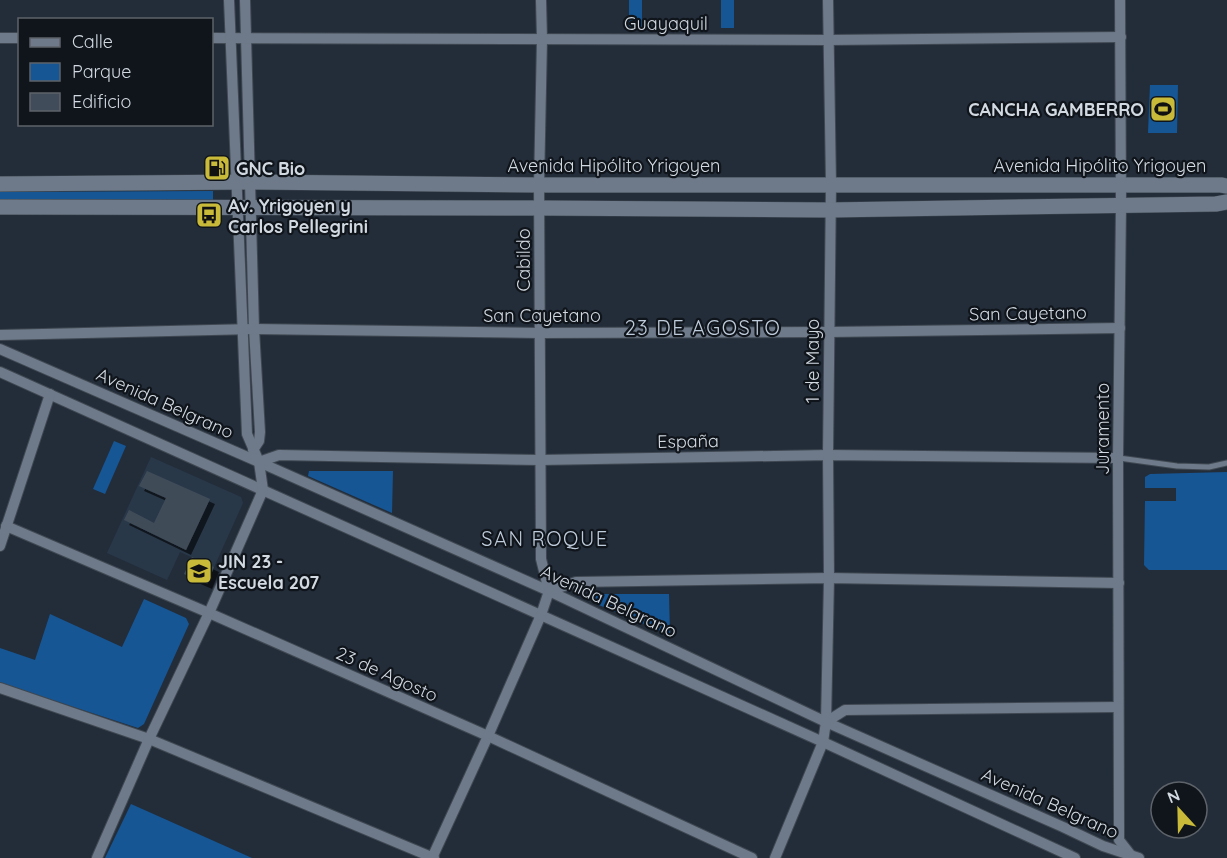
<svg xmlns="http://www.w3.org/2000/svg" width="1227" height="858" viewBox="0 0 1227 858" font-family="Quicksand,sans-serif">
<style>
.built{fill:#293849}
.green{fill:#165695}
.building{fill:#404c59;filter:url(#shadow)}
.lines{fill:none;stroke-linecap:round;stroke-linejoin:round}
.lane-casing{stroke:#3f4852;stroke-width:7}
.street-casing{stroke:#3f4852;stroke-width:12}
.secondary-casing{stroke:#3f4852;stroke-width:16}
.lane{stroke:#6e7a89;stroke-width:5}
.street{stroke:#6e7a89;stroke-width:10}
.secondary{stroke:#6e7a89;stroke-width:15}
.labels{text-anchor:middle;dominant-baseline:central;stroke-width:4.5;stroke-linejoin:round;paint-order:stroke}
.street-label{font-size:18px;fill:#d2d9e1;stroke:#10151b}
.poi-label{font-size:18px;font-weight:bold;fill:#d2d9e1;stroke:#10151b;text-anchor:start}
.neighbourhood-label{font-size:20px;letter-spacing:1.5px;fill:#bfccdc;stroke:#10151b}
</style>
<defs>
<filter id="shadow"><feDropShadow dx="5" dy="5" stdDeviation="0" flood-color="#0009"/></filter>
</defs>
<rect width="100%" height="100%" fill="#232d3a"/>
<path class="built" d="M151 457 241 497 243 503 214 567 180 552 167 580 107 553Z"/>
<g class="green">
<rect x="629" y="0" width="13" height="28"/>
<rect x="721" y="0" width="13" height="28"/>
<path d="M1150 85H1178L1177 133H1148Z"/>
<path d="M213 191V200L0 199V192Z"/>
<path d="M114 441 126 446 105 494 93 489Z"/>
<path d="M309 471H393L392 513 308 476Z"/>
<path d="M1227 472V570H1149L1144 565 1145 501H1176V488H1145V477L1150 474Z"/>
<path d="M595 594H669L670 635 592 602Z"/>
<path d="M144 599 186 618 189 624 144 724 138 728 0 683V648L35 660 50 614 122 647Z"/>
<path d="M131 804 252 858H105Z"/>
</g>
<g class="building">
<path d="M147 471 210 499 186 550 124 520 129 510 154 523 166 498 139 486Z"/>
<path d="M192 557 214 567 207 584 184 574Z"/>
</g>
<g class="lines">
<defs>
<path id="lane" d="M1119 458 1177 466 1209 467 1227 463"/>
<g id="street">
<path d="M245 0 254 329 260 432 259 441 253 450"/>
<path d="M541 0 542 39 539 185 541 559 549 591"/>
<path d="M1120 0 1121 205 1118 458 1119 823V840L1130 854"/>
<path d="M0 38H20"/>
<path d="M212 38 829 40 1121 37"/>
<path d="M0 335 254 329 539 333 829 332 1120 328"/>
<path d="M0 349 259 462 549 591 826 722 1063 827 1103 846 1139 858"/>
<path d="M0 372 823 742 1075 858"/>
<path d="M259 462 279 455 540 460 828 455 1118 458"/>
<path d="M6 526 209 613 488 736 752 858"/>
<path d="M0 546 50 394"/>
<path d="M549 591 576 582 829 578 1119 583"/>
<path d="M0 688 149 739 434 858"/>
<path d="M826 722 845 710 1118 707"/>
<path d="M97 858 149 739 209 613 263 490 259 462 247 434 229 0"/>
<path d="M432 858 488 736 541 615 549 591"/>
<path d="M775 858 823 742 826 722 829 578 828 455 831 184 828 0"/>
</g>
<g id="secondary">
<path d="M0 184 249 182 539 185H1221L1227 186"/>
<path d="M0 207 539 208 830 210 1216 204 1227 202"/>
</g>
</defs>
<use href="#lane" class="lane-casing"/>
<use href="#street" class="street-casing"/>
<use href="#secondary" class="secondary-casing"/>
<use href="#lane" class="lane"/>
<use href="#street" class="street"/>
<use href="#secondary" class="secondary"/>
</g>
<defs>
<symbol id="stadium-square" viewBox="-11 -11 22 22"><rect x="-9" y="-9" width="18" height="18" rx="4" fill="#c9ba3a" stroke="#10151b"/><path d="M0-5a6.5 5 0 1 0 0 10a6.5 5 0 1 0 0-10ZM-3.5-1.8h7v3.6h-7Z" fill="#111"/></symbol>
<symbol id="fuel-square" viewBox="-11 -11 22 22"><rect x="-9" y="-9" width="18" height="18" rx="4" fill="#c9ba3a" stroke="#10151b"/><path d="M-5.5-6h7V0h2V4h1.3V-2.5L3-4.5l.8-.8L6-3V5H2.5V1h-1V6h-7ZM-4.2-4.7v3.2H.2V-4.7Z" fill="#111"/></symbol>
<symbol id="bus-square" viewBox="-11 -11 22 22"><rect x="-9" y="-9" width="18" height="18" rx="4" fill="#c9ba3a" stroke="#10151b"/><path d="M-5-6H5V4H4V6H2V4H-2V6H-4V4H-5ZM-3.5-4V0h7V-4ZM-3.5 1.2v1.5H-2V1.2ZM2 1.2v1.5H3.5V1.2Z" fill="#111"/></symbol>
<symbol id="school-square" viewBox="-11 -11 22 22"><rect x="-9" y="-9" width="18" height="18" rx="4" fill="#c9ba3a" stroke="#10151b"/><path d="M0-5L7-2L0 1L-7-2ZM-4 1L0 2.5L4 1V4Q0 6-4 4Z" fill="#111"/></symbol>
</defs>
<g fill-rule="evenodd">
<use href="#stadium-square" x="1148" y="94" width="30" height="30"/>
<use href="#fuel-square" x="202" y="153" width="30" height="30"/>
<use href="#bus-square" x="194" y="200" width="30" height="30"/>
<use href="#school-square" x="184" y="556" width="30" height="30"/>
</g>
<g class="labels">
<g class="street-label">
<text x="666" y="23">Guayaquil</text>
<text x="614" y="165">Avenida Hipólito Yrigoyen</text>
<text x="1100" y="165">Avenida Hipólito Yrigoyen</text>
<text transform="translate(523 260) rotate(-90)">Cabildo</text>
<text transform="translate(1028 313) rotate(-1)">San Cayetano</text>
<text x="542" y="315">San Cayetano</text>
<text transform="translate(812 361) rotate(-90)">1 de Mayo</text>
<text transform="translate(165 403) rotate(24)">Avenida Belgrano</text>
<text transform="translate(1102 429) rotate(-90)">Juramento</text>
<text transform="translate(688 441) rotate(-1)">España</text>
<text transform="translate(609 601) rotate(25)">Avenida Belgrano</text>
<text transform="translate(387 674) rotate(24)">23 de Agosto</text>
<text transform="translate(1050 803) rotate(24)">Avenida Belgrano</text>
</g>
<g class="poi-label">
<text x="1144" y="109" text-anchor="end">CANCHA GAMBERRO</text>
<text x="236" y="168">GNC Bio</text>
<text x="228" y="205">Av. Yrigoyen y<tspan x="228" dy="21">Carlos Pellegrini</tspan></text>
<text x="218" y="561">JIN 23 -<tspan x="218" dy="21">Escuela 207</tspan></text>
</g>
<g class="neighbourhood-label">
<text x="703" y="327">23 DE AGOSTO</text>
<text x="545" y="538">SAN ROQUE</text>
</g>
</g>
<rect x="18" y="18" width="195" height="108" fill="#10151b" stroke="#5e636a" stroke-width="1.5"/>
<rect x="30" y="38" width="30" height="9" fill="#6e7a89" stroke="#5e636a" stroke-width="1.5"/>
<text x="72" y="48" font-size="18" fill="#d2d9e1">Calle</text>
<rect x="30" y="63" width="30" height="18" fill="#165695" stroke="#5e636a" stroke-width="1.5"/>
<text x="72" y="78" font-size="18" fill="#d2d9e1">Parque</text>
<rect x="30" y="93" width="30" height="18" fill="#404c59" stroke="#5e636a" stroke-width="1.5"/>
<text x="72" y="108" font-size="18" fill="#d2d9e1">Edificio</text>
<g transform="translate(1179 810) rotate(338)"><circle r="28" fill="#10151b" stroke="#5e636a" stroke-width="1.5"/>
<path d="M0-4.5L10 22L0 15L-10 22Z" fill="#c9ba3a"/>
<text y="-9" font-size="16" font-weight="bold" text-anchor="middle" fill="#d2d9e1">N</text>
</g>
</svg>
